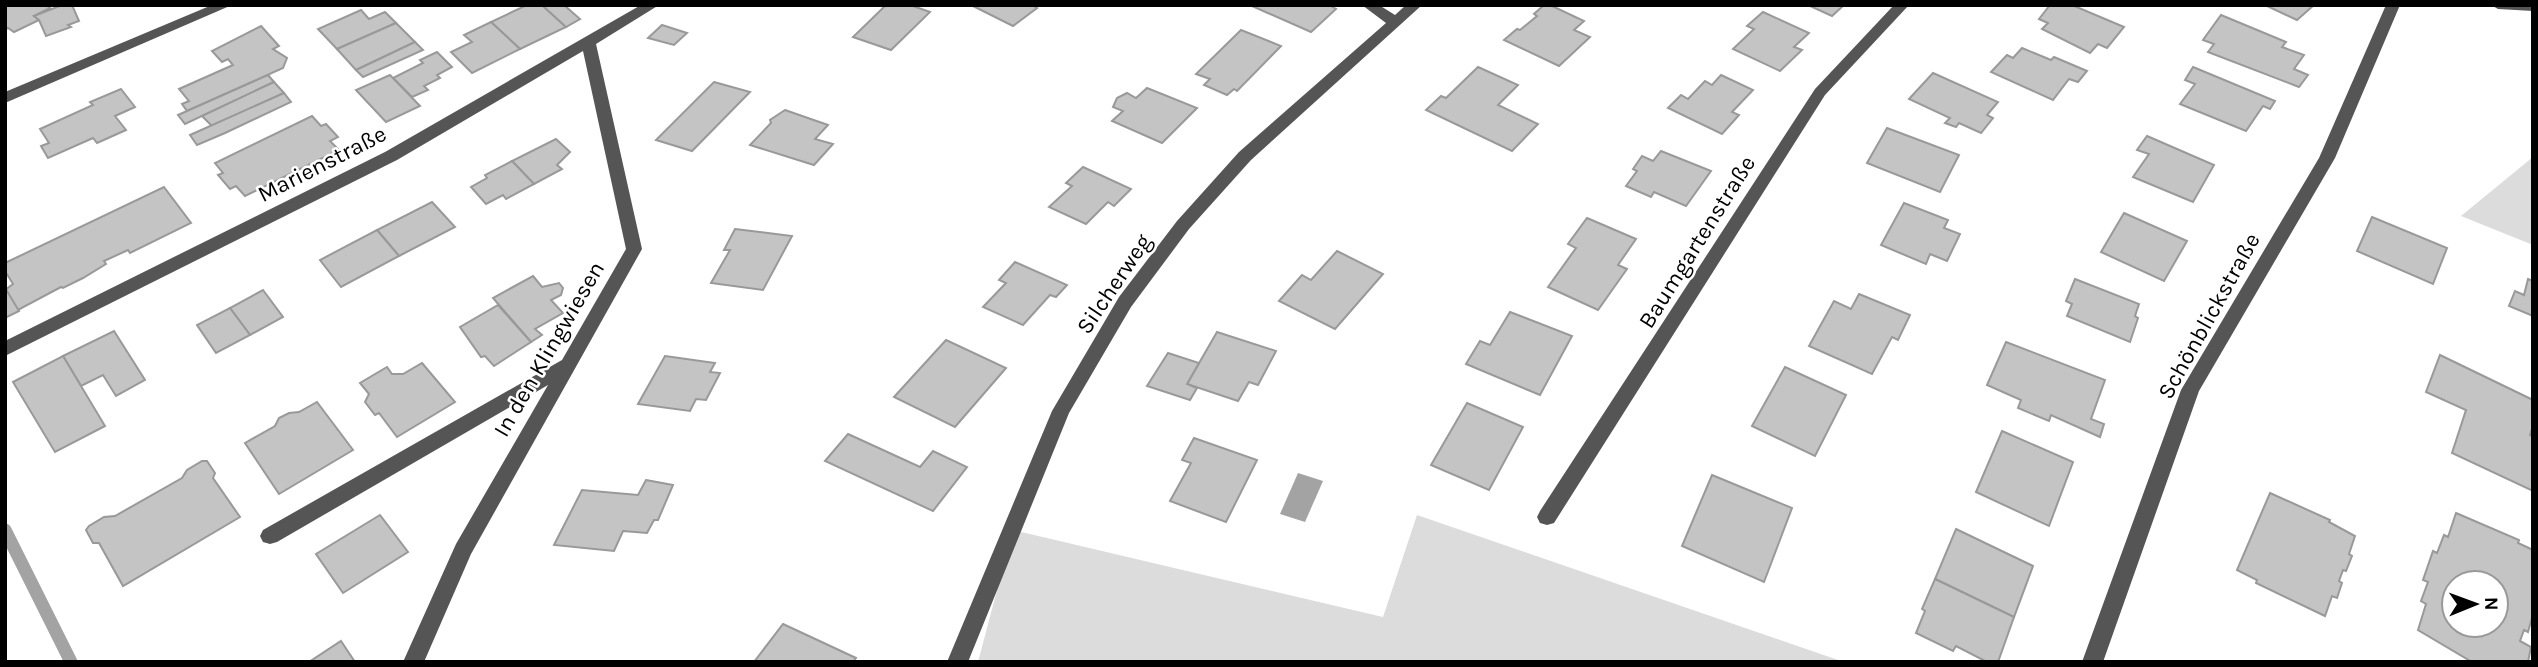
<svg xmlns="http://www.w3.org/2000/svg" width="2538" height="667" viewBox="0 0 2538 667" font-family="Karla,sans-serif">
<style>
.green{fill:#dcdcdc}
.water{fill:#a3a3a3}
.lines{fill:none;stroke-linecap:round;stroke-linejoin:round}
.stream{stroke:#a3a3a3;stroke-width:13}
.building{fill:#c4c4c4;stroke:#999;stroke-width:2;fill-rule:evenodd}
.minor{fill:#555;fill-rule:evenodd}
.labels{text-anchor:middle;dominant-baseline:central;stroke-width:5;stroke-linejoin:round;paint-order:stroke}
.street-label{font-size:23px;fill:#000;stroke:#fff}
</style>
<rect width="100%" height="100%" fill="#fff"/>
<g class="green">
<path d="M2533 157V245L2461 216Z"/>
<path d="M1417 515 1844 662H978L1013 530 1383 617Z"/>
</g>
<path class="water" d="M1298 473 1323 481 1305 522 1280 514Z"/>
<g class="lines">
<path class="stream" d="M5 530 71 662"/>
</g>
<g class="building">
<path d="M5 5H46L50 8 34 16 39 20 14 32 8 28 5 30Z"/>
<path d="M62 5H72L79 21 68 25 71 27 46 36 39 20 34 16Z"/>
<path d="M527 5H542L566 27 520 49 491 22Z"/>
<path d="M542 5H564L580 19 566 27Z"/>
<path d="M886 5H910L930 12 891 50 853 37Z"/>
<path d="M971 5H1032L1037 8 1013 26Z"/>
<path d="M1329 5 1336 9 1311 32 1252 6Z"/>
<path d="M1544 5H1550L1584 21 1574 30 1590 37 1559 66 1504 40 1517 29 1520 30 1537 16 1534 14Z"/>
<path d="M1808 5H1844L1832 16Z"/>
<path d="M2050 5H2072L2124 27 2107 48 2098 44 2090 53 2042 29 2048 23 2039 19Z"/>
<path d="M2265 5H2314L2297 20Z"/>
<path d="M361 10 369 19 385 12 396 23 337 49 318 29Z"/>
<path d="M1763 12 1809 33 1794 47 1802 50 1780 71 1733 49 1754 29 1747 26Z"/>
<path d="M2221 15 2286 42 2282 47 2304 55 2294 69 2308 75 2299 87 2208 52 2214 44 2203 40Z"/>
<path d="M491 22 520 49 472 73 451 52 472 42 464 35Z"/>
<path d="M396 23 415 42 356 70 337 49Z"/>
<path d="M662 25 687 33 674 45 648 38Z"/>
<path d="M261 26 279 46 273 49 287 58 283 68 187 111 182 104 189 101 179 89 233 65 228 59 222 62 212 51Z"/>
<path d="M1241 30 1281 46 1237 91 1234 89 1227 95 1204 85 1210 79 1196 74Z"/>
<path d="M415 42 423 50 363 77 356 70Z"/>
<path d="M2022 48 2051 60 2054 57 2087 71 2078 82 2069 79 2053 100 1991 72 2007 55 2013 58Z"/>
<path d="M437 52 452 67 437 75 440 78 424 86 428 90 412 97 393 78 423 63 420 60Z"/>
<path d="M1478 67 1518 85 1498 105 1538 124 1512 151 1426 110 1441 96 1446 98Z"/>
<path d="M2193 67 2275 101 2270 109 2263 106 2246 131 2180 104 2195 84 2185 80Z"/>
<path d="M1933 73 1998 102 1987 115 1993 118 1981 133 1959 123 1956 127 1945 123 1950 118 1909 99Z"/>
<path d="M268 75 274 82 185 124 178 115Z"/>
<path d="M390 75 420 106 386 122 356 90Z"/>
<path d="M1721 75 1753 90 1732 112 1739 115 1722 134 1668 108 1681 95 1688 99 1705 81 1712 85Z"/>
<path d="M274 82 284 93 212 126 202 116Z"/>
<path d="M714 82 750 92 692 151 656 140Z"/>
<path d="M1147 88 1197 108 1162 143 1112 121 1123 111 1113 107 1117 98 1127 93 1136 98Z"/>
<path d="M121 89 135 107 115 116 126 130 97 143 93 138 48 158 41 146 49 143 40 129 93 105 90 102Z"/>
<path d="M284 93 291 102 225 133 197 145 190 135Z"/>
<path d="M785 110 828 125 815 139 833 144 814 165 750 145 771 123 770 120Z"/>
<path d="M312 116 321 126 326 124 338 137 330 141 339 150 245 196 236 186 230 189 218 175 223 173 215 163Z"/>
<path d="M1887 128 1959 155 1940 192 1867 163Z"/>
<path d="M2147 136 2214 165 2193 202 2133 177 2149 154 2137 150Z"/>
<path d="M556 139 570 152 557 165 562 169 534 184 512 161Z"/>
<path d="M1661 151 1711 171 1686 206 1654 192 1651 197 1626 186 1637 171 1633 169 1642 156 1653 161Z"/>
<path d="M512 161 534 184 506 199 503 195 486 204 471 187 487 178 485 175Z"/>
<path d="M1083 167 1131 189 1114 206 1108 202 1086 224 1049 207 1072 186 1066 183Z"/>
<path d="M164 187 191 223 130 253 128 250 104 261 106 264 83 278 63 288 61 287 18 310 5 290 13 284 5 271V263Z"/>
<path d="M432 202 455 227 399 256 377 230Z"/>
<path d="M1904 203 1948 220 1944 228 1960 234 1947 261 1930 254 1926 264 1881 245Z"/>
<path d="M2124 213 2187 241 2164 281 2101 252Z"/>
<path d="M2372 217 2447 248 2433 284 2357 251Z"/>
<path d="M1587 218 1636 239 1618 265 1627 269 1598 310 1548 287 1576 248 1568 244Z"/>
<path d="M735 229 792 236 763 290 711 283 730 250H724Z"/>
<path d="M377 230 399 256 341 287 320 260Z"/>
<path d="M1337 251 1383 274 1335 329 1279 301 1302 275 1311 280Z"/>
<path d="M1015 262 1067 285 1056 297 1050 295 1023 325 983 307 1006 283 999 280Z"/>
<path d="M533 276 542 287 559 283 563 288 561 295 551 300 563 313 535 329 542 335 531 342 493 298Z"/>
<path d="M2075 279 2139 304 2135 316 2138 318 2130 342 2067 316 2072 304 2066 301Z"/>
<path d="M2528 279 2533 281V316L2509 306 2515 291 2524 295Z"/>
<path d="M263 290 283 317 250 335 230 308Z"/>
<path d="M7 291 19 311 5 318V292Z"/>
<path d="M1859 294 1910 315 1898 340 1892 337 1872 374 1809 346 1834 301 1851 309Z"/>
<path d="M498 305 531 342 494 366 485 356 481 357 460 327Z"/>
<path d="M230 308 250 335 216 353 197 325Z"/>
<path d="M1510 312 1572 336 1540 395 1466 364 1480 341 1490 345Z"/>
<path d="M114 331 145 380 116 396 103 375 81 386 63 356Z"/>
<path d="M1217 332 1276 351 1258 385 1249 382 1238 401 1187 384Z"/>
<path d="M946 340 1006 368 955 427 894 397Z"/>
<path d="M2006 342 2105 380 2091 419 2104 424 2100 437 2051 415 2049 421 2018 408 2021 400 1987 385Z"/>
<path d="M1168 353 1199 363 1187 384 1197 388 1190 400 1147 386Z"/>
<path d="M2440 355 2533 400V426L2530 435 2533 437V491L2452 453 2466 410 2426 392Z"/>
<path d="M63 356 105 426 55 452 13 382Z"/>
<path d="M665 356 715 363 710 372 720 373 706 400 696 399 690 411 638 404Z"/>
<path d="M422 363 455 402 397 437 379 413 375 415 365 402 369 394 360 383 387 367 392 374H403Z"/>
<path d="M1785 367 1846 395 1815 456 1752 426Z"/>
<path d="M317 402 353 450 279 494 245 443 275 426 279 418 289 413 299 412Z"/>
<path d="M1467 403 1523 427 1489 490 1431 465Z"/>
<path d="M2002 431 2073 462 2049 526 1976 492Z"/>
<path d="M848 434 920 467 933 451 967 467 933 511 825 461Z"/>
<path d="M1194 438 1257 460 1226 522 1170 501 1191 463 1182 460Z"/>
<path d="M202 461H207L215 473 213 478 240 517 123 586 99 543H93L86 530 89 526 104 517 115 516 182 478 187 470Z"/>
<path d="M1712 475 1792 508 1764 582 1682 546Z"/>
<path d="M646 480 673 485 658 520H654L647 533 623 531 614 551 554 545 582 490 638 495Z"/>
<path d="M2270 493 2330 520 2329 522 2355 536 2349 554 2352 556 2346 571 2343 570 2339 581 2342 583 2337 598 2332 596 2325 616 2256 583 2257 580 2237 570Z"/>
<path d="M2456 513 2519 540 2518 543 2533 550V614L2528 632 2524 630 2520 641 2531 647 2528 662H2472L2418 630 2426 604 2421 601 2428 582 2423 580 2433 551 2437 553 2444 535 2448 537ZM2454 583H2496V625H2454Z"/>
<path d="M380 515 408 552 343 593 316 554Z"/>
<path d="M1956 529 2033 566 2014 617 1935 579Z"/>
<path d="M1935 579 2014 617 1998 662H1987L1956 646 1953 651 1916 633 1925 611 1922 609Z"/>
<path d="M783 624 856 658 853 662H754Z"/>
<path d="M341 641 355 662H309Z"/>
</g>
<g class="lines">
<g class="minor">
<path d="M212 5H232L5 103V92Z"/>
<path d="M641 5H659L596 44 642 249 471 554 424 662H403L456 544 548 385 277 542 270 544 263 542 260 536 263 530 562 360 626 249 583 51 397 160 5 356V341L385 152Z"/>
<path d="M1362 5H1379L1395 15 1406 5H1422L1251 160 1189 229 1131 307 1069 413 968 662H947L1052 411 1119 297 1177 221 1239 152 1386 23Z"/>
<path d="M1894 5H1909L1825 95 1554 523 1547 525 1540 523 1537 517 1540 511 1815 89Z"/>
<path d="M2386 5H2400L2335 158 2199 391 2103 662H2082L2181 390 2319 158Z"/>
<path d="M2491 5H2533V11L2498 9Z"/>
</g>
</g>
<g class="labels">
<g class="street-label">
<text transform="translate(322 164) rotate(-27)">Marienstraße</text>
<text transform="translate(1697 242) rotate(-58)">Baumgartenstraße</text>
<text transform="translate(1114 284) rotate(-56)">Silcherweg</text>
<text transform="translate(2209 316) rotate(-61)">Schönblickstraße</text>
<text transform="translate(549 349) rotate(-60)">In den Klingwiesen</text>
</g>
</g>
<rect width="2538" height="667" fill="none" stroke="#000000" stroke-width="14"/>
<g transform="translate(2475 604) rotate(89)"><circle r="33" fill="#ffffff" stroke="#999999" stroke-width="2"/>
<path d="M0-5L12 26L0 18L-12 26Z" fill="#000000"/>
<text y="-10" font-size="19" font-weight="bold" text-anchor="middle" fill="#000000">N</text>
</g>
</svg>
